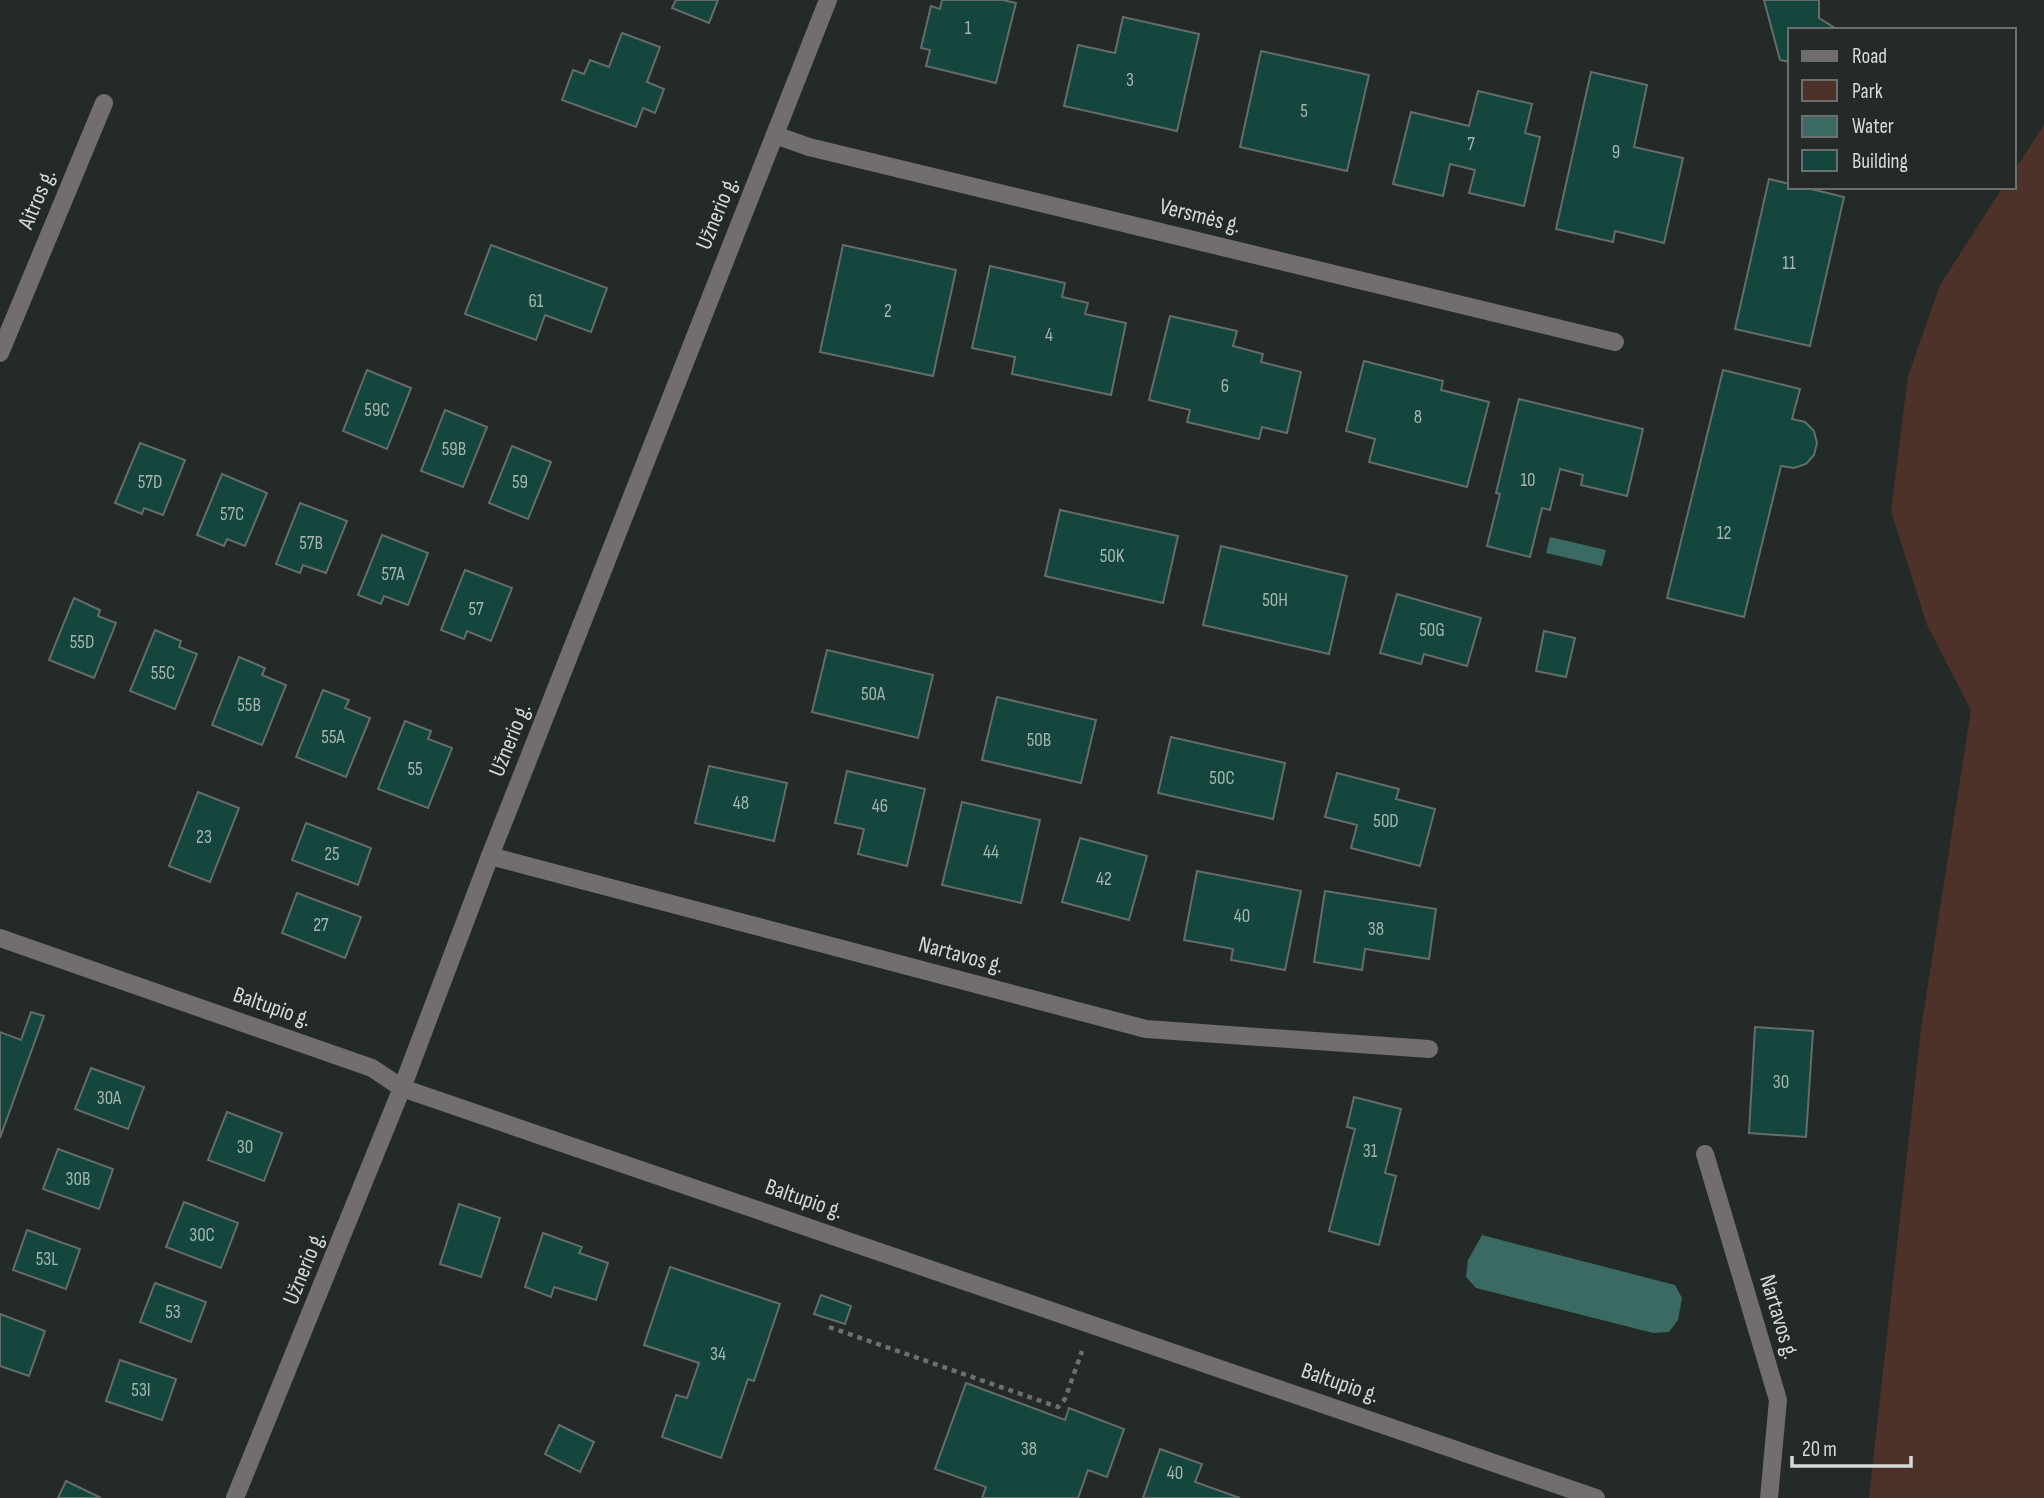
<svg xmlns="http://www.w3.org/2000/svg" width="2044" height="1498" viewBox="0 0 2044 1498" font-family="'Sofia Sans Condensed',sans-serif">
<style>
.green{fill:#4e3229}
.water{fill:#3a6a61}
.building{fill:#14463e;stroke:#656c6a;stroke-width:2}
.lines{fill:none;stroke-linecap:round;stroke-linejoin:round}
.path{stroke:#6c7170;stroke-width:4.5;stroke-dasharray:5 5;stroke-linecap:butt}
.minor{stroke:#716e6d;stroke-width:18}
.labels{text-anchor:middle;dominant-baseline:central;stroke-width:5;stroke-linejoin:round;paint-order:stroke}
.number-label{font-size:19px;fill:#a6b5b2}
.street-label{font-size:23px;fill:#d6dad9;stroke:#232a28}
</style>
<rect width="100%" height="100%" fill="#232a28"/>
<path class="green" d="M2044 125V1498H1869L1921 1029 1971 710 1927 625 1891 511 1908 376 1940 285 2003 187H2014V171Z"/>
<g class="water">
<path d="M1550 537 1606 550 1602 566 1546 553Z"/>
<path d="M1482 1235 1675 1285 1682 1298 1678 1320 1669 1332 1653 1333 1476 1288 1466 1277 1468 1260Z"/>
</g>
<g class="building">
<path d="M676 0H718L709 23 672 8Z"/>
<path d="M942 0H1003L1016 3 996 83 926 66 930 50 921 48 931 6 940 9Z"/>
<path d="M1764 0H1819V18L1838 30H1790V62L1780 60Z"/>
<path d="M1123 17 1199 34 1177 131 1064 106 1078 45 1115 53Z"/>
<path d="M622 33 660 47 647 82 664 89 655 113 643 108 636 127 562 100 573 70 584 74 590 60 609 67Z"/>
<path d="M1261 51 1369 75 1347 171 1240 147Z"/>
<path d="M1591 72 1647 85 1634 147 1683 158 1664 243 1615 231 1613 242 1556 229Z"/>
<path d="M1478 91 1532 104 1525 133 1540 137 1524 206 1469 193 1475 170 1450 164 1443 196 1393 184 1411 112 1469 126Z"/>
<path d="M1769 179 1790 184V187H1803L1844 197 1810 346 1735 329Z"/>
<path d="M491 245 607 288 591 332 545 315 536 340 465 314Z"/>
<path d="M843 245 956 270 933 376 820 352Z"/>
<path d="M990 266 1065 283 1062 297 1088 303 1085 314 1126 323 1111 395 1012 374 1015 357 972 348Z"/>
<path d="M1170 316 1237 331 1233 346 1263 354 1261 362 1301 372 1287 433 1262 427 1259 439 1187 422 1190 410 1149 400Z"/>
<path d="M1364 361 1443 381 1441 390 1489 402 1467 487 1369 462 1375 439 1346 431Z"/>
<path d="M367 370 411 388 387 449 343 431Z"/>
<path d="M1723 370 1800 389 1792 419 1805 422 1814 431 1817 443 1814 455 1806 464 1794 468 1781 466 1744 617 1667 598Z"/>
<path d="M1519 399 1643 429 1627 496 1581 485 1583 475 1560 469 1550 510 1542 508 1530 557 1487 546 1500 494 1496 493Z"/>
<path d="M445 410 487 427 463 487 421 471Z"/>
<path d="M140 443 185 460 163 515 144 508 142 514 115 503Z"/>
<path d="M512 446 551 462 528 519 489 503Z"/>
<path d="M222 474 267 493 245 546 227 539 224 546 197 535Z"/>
<path d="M300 503 347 521 326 573 303 565 300 573 276 564Z"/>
<path d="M1060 510 1178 536 1163 603 1045 576Z"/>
<path d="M382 535 428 553 408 605 384 596 381 604 358 595Z"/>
<path d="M1221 546 1347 576 1329 654 1203 625Z"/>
<path d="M465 570 512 588 491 641 467 631 464 639 441 630Z"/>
<path d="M1397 594 1481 618 1467 666 1424 654 1421 664 1380 653Z"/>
<path d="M74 598 100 610 98 616 116 623 94 678 49 660Z"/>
<path d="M155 630 181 641 179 647 197 654 175 709 130 691Z"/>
<path d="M1544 631 1575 638 1566 677 1536 671Z"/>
<path d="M827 650 933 675 918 738 812 712Z"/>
<path d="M239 657 265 668 262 675 286 685 262 745 212 725Z"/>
<path d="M323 690 349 700 345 708 370 718 346 777 296 757Z"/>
<path d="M997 697 1096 720 1081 783 982 760Z"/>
<path d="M405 721 431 731 428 739 452 748 428 808 378 789Z"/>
<path d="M1171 737 1285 763 1273 819 1158 793Z"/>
<path d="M709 766 787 783 774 841 695 823Z"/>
<path d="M847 771 925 789 907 866 858 854 864 829 835 823Z"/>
<path d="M1337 773 1399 789 1396 799 1435 809 1420 866 1351 848 1357 825 1325 817Z"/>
<path d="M198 792 239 808 210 882 169 866Z"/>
<path d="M962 802 1040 820 1021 903 942 885Z"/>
<path d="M306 823 371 848 358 885 292 860Z"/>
<path d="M1080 838 1147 856 1129 920 1062 902Z"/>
<path d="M1197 871 1301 891 1285 970 1231 960 1233 949 1184 940Z"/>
<path d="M1325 891 1436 909 1429 959 1365 949 1362 970 1314 962Z"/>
<path d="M297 893 361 917 345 958 282 933Z"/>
<path d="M31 1012 44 1016 0 1138V1032L21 1040Z"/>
<path d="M1755 1027 1813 1031 1806 1137 1749 1133Z"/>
<path d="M91 1068 144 1087 128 1129 75 1109Z"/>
<path d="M1354 1097 1401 1109 1385 1173 1396 1176 1379 1245 1329 1231 1355 1129 1347 1127Z"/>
<path d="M227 1112 282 1133 264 1181 208 1160Z"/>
<path d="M58 1149 113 1169 99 1209 43 1189Z"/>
<path d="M184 1202 238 1223 221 1268 166 1247Z"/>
<path d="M459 1204 500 1218 481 1277 440 1264Z"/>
<path d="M27 1230 80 1249 66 1289 13 1270Z"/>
<path d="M543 1233 582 1247 579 1253 608 1263 596 1300 554 1287 551 1297 525 1287Z"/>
<path d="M670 1267 780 1304 754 1381 748 1379 721 1458 662 1437 676 1395 687 1398 699 1363 644 1345Z"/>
<path d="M155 1283 206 1302 191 1342 140 1322Z"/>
<path d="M821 1295 851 1306 845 1324 814 1314Z"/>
<path d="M0 1314 45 1331 29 1376 0 1366Z"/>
<path d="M120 1360 176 1379 162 1420 106 1401Z"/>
<path d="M966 1383 1065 1420 1069 1408 1124 1429 1107 1477 1088 1470 1078 1498H982L986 1487 935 1469Z"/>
<path d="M559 1425 594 1442 580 1472 545 1454Z"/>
<path d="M1160 1449 1202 1464 1195 1482 1240 1498H1143Z"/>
<path d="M66 1481 101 1498H58Z"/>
</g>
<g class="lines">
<path class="path" d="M829 1327 1058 1407 1065 1399 1082 1351"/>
<g class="minor">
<path d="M775 135 809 147 1615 342"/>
<path d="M0 353 104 103"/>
<path d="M490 856 1146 1029 1429 1049"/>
<path d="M0 938 372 1068 402 1088 1596 1498"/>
<path d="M1705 1154 1778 1400 1769 1498"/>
<path d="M235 1498 402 1088 490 856 828 0"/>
</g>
</g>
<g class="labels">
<g class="number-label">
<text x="968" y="28">1</text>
<text x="1130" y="80">3</text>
<text x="1304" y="111">5</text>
<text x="1471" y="144">7</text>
<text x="1616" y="152">9</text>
<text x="1789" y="263">11</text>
<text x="536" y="301">61</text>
<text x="888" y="311">2</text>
<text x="1049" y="335">4</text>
<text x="1225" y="386">6</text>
<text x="377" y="410">59C</text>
<text x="1418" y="417">8</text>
<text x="454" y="449">59B</text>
<text x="1528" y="480">10</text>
<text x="150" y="482">57D</text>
<text x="520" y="482">59</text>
<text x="232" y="514">57C</text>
<text x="1724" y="533">12</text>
<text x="311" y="543">57B</text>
<text x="1112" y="556">50K</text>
<text x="393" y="574">57A</text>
<text x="1275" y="600">50H</text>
<text x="476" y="609">57</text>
<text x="1432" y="630">50G</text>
<text x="82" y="642">55D</text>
<text x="163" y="673">55C</text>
<text x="873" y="694">50A</text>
<text x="249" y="705">55B</text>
<text x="333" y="737">55A</text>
<text x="1039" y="740">50B</text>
<text x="415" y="769">55</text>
<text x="1222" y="778">50C</text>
<text x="741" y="803">48</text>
<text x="880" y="806">46</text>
<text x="1386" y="821">50D</text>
<text x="204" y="837">23</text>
<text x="991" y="852">44</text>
<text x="332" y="854">25</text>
<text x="1104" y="879">42</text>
<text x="1242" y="916">40</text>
<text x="321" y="925">27</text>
<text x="1376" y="929">38</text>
<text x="1781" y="1082">30</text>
<text x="109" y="1098">30A</text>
<text x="245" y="1147">30</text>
<text x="1370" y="1151">31</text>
<text x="78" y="1179">30B</text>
<text x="202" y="1235">30C</text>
<text x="47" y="1259">53L</text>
<text x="173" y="1312">53</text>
<text x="718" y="1354">34</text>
<text x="141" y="1390">53I</text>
<text x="1029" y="1449">38</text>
<text x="1175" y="1473">40</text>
</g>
<g class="street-label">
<text transform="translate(37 199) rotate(-67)">Aitros g.</text>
<text transform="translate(717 213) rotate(-68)">Užnerio g.</text>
<text transform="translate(1200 216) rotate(14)">Versmės g.</text>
<text transform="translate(510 740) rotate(-68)">Užnerio g.</text>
<text transform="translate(961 955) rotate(15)">Nartavos g.</text>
<text transform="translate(272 1007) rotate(19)">Baltupio g.</text>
<text transform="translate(804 1199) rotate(19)">Baltupio g.</text>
<text transform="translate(304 1268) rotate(-68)">Užnerio g.</text>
<text transform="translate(1779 1317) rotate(73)">Nartavos g.</text>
<text transform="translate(1340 1383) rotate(19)">Baltupio g.</text>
</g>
</g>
<rect x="1788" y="28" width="228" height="161" fill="#232a28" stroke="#6b706f" stroke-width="2"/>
<rect x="1802" y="51" width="35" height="10" fill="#716e6d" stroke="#6b706f" stroke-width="2"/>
<text x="1852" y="63" font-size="21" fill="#d6dad9">Road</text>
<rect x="1802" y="80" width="35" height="21" fill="#4e3229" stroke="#6b706f" stroke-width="2"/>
<text x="1852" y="98" font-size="21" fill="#d6dad9">Park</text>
<rect x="1802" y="116" width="35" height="21" fill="#3a6a61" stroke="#6b706f" stroke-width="2"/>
<text x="1852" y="133" font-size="21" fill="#d6dad9">Water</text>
<rect x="1802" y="150" width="35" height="21" fill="#14463e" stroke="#6b706f" stroke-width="2"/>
<text x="1852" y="168" font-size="21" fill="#d6dad9">Building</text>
<path d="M1792 1456v10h119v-10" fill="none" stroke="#d6dad9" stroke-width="3.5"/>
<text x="1802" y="1456" font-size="21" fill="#d6dad9" stroke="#232a28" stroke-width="5" paint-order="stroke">20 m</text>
</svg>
